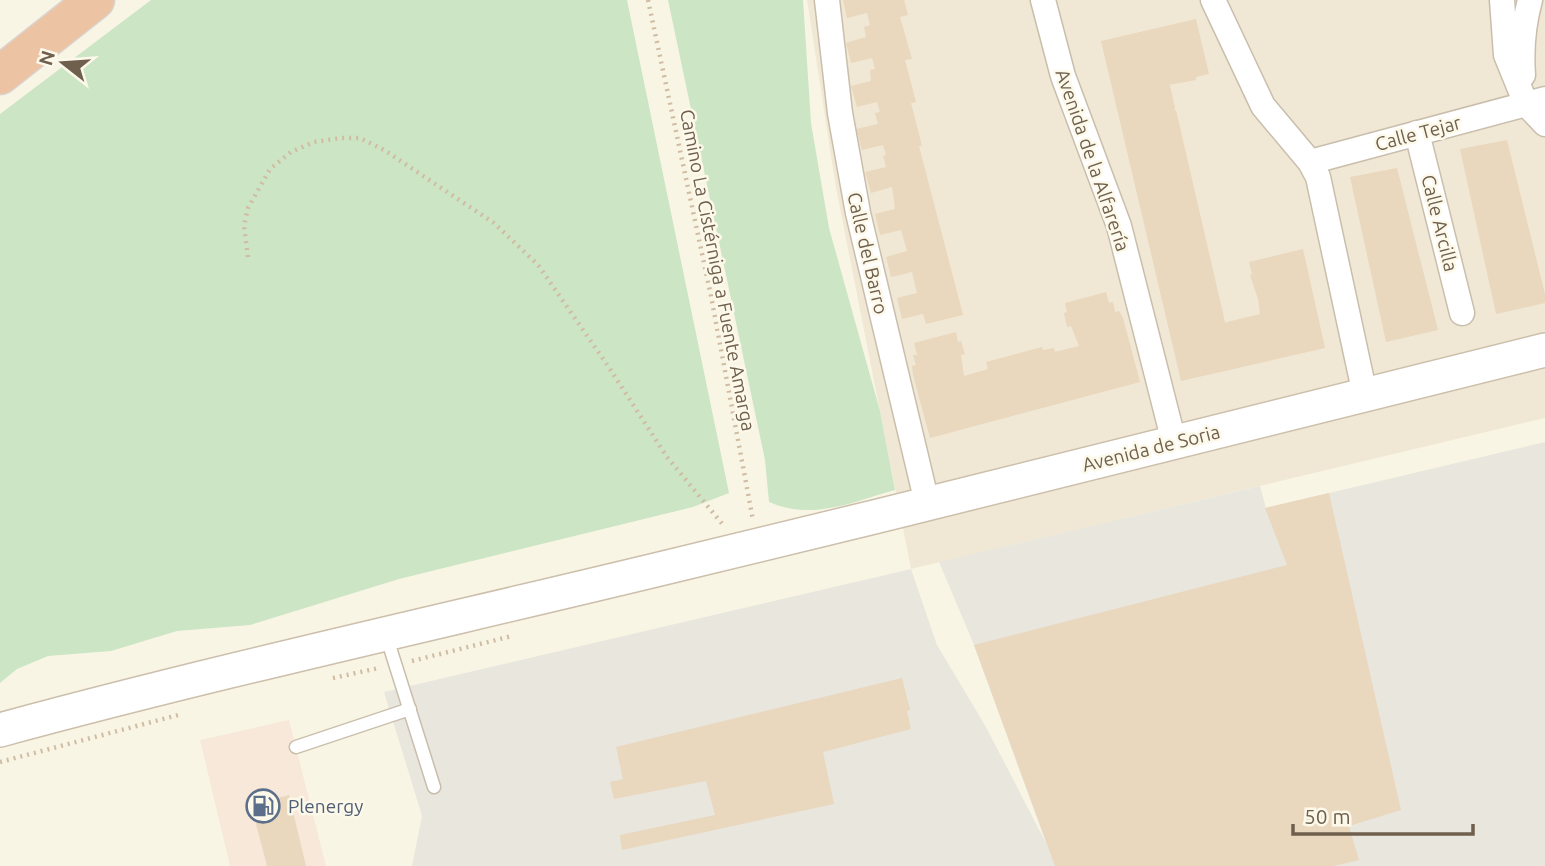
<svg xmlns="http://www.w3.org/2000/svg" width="1545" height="866" viewBox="0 0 1545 866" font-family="Ubuntu,sans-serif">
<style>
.residential{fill:#f0e8d4}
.commercial{fill:#f8e8da}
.industrial{fill:#e9e6de}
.green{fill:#cce5c5}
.building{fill:#e9d7be}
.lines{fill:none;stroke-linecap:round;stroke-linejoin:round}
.lane-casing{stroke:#c9beac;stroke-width:15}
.street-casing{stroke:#c9beac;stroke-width:27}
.secondary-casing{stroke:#ccbfab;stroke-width:36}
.highway-casing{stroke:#dad5d1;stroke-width:41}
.path{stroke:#d0bca3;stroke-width:4.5;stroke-dasharray:2 5;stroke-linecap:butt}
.lane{stroke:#fff;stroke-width:12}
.street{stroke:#fff;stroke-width:24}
.secondary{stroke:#fff;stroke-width:33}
.highway{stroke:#ecc3a3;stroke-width:38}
.labels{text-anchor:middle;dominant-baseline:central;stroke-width:5;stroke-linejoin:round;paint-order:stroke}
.street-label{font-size:19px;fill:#6f5f4d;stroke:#fdf9ea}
.service-label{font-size:19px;fill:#4e5e75;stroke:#fdf9ea;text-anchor:start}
</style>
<rect width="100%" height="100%" fill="#f9f5e5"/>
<path class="residential" d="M807 0H1545V418L911 569 836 188Z"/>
<path class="commercial" d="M289 720 326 866H230L200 740Z"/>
<path class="industrial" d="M1545 442V866H412L422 816 384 692 911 569 937 645 986 727 1046 843 974 645 939 562 1260 486 1266 508Z"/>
<g class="green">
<path d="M151 0H627L729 493 693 507 399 579 250 625 177 631 111 651 48 656 17 669 0 683V114Z"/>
<path d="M668 0H803L811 123 829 228 880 411 895 490C852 502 813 521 769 502L765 460Z"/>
</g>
<g class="building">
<path d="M843 0H904L908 15 900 17 912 59 905 60 916 102 911 103 922 146H919L963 315 926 324 923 314 902 319 897 298 917 293 912 272 891 277 886 257 907 251 901 230 880 235 875 214 895 209 892 187 871 193 865 172 886 167 883 156 886 155 883 145 862 150 856 129 878 124 875 113 880 112 877 102 857 107 851 86 871 81 870 70 875 69 872 58 851 63 846 43 866 37 864 27 870 25 867 13 847 18Z"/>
<path d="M1196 19 1209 74 1196 77V80L1168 85H1170L1175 108 1174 111 1176 110 1225 322 1223 323 1260 314 1258 299 1250 275 1252 274 1249 262 1303 249 1325 348 1181 381 1101 41Z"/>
<path d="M1507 140 1545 294V303L1496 314 1460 149Z"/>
<path d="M1397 168 1438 330 1386 342 1350 177Z"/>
<path d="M1106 292 1109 303 1113 302 1115 312 1119 311 1123 318 1140 382 930 438 913 375 912 366 916 365 913 355H917L914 343 956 332 958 342 961 341 965 354 961 355 964 376 988 369 986 362 1042 347 1043 350 1054 348 1055 352 1079 346 1071 326 1067 327 1064 313 1067 312 1065 303Z"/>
<path d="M1329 493 1401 810 1349 826 1359 860 1333 866H1055L974 645 1287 565 1265 508Z"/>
<path d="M902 678 910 710 907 711 911 729 823 752 834 804 622 850 620 835 715 815 706 781 614 799 610 782 623 779 616 747Z"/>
<path d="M289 795 306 866H267L251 805Z"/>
</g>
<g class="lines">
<defs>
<g id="lane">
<path d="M386 635 434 787"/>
<path d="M296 747 410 709"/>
</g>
<g id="street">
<path d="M827 0 840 113 858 213 927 503"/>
<path d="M1043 0 1063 76 1119 226 1174 442"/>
<path d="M1213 0 1263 106 1310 162 1318 177 1365 395"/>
<path d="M1502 0 1506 55 1526 104 1545 124"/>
<path d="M1523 75C1521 48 1523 26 1530 0"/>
<path d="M1417 133 1462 313"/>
<path d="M1310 162 1545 99"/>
</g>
<path id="secondary" d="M0 730C221 670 445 621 668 567 961 497 1253 422 1545 350"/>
<path id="highway" d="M0 75 95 0"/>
</defs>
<use href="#lane" class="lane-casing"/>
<use href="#street" class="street-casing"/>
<use href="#secondary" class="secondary-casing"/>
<use href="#highway" class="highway-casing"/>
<g class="path">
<path d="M648 0 711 296 753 520"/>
<path d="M248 257 244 226 248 208 270 169 291 152 314 142 341 138H360L384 150 494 223 538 265 608 366 667 457 724 526"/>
<path d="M412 661 512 636"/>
<path d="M333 678 379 668"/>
<path d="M0 762 182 714"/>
</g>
<use href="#lane" class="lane"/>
<use href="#street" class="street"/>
<use href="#secondary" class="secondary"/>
<use href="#highway" class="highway"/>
</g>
<defs>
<symbol id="fuel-ring" viewBox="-11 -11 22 22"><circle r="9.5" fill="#fdf9ea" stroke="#5c6f8a" stroke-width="1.5"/><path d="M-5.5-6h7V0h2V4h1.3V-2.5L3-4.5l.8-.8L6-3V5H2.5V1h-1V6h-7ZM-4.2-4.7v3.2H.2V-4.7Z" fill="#5c6f8a"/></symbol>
</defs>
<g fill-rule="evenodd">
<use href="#fuel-ring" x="244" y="787" width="38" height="38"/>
</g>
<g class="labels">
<g class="street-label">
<text transform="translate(1418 133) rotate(-15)">Calle Tejar</text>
<text transform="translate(1093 160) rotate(71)">Avenida de la Alfarería</text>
<text transform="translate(1440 223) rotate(76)">Calle Arcilla</text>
<text transform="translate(868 253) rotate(77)">Calle del Barro</text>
<text transform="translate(718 270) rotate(79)">Camino La Cistérniga a Fuente Amarga</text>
<text transform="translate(1151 448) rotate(-14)">Avenida de Soria</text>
</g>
<g class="service-label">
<text x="288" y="806">Plenergy</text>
</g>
</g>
<g transform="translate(63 63) rotate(287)" stroke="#fdf9ea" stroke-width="5" paint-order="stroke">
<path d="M0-5L12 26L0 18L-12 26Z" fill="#6f5f4d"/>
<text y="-10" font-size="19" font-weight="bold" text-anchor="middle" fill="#6f5f4d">N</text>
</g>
<path d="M1293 824v10h180v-10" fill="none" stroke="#6f5f4d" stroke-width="3.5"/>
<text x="1304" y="824" font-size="21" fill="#6f5f4d" stroke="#fdf9ea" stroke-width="5" paint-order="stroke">50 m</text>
</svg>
